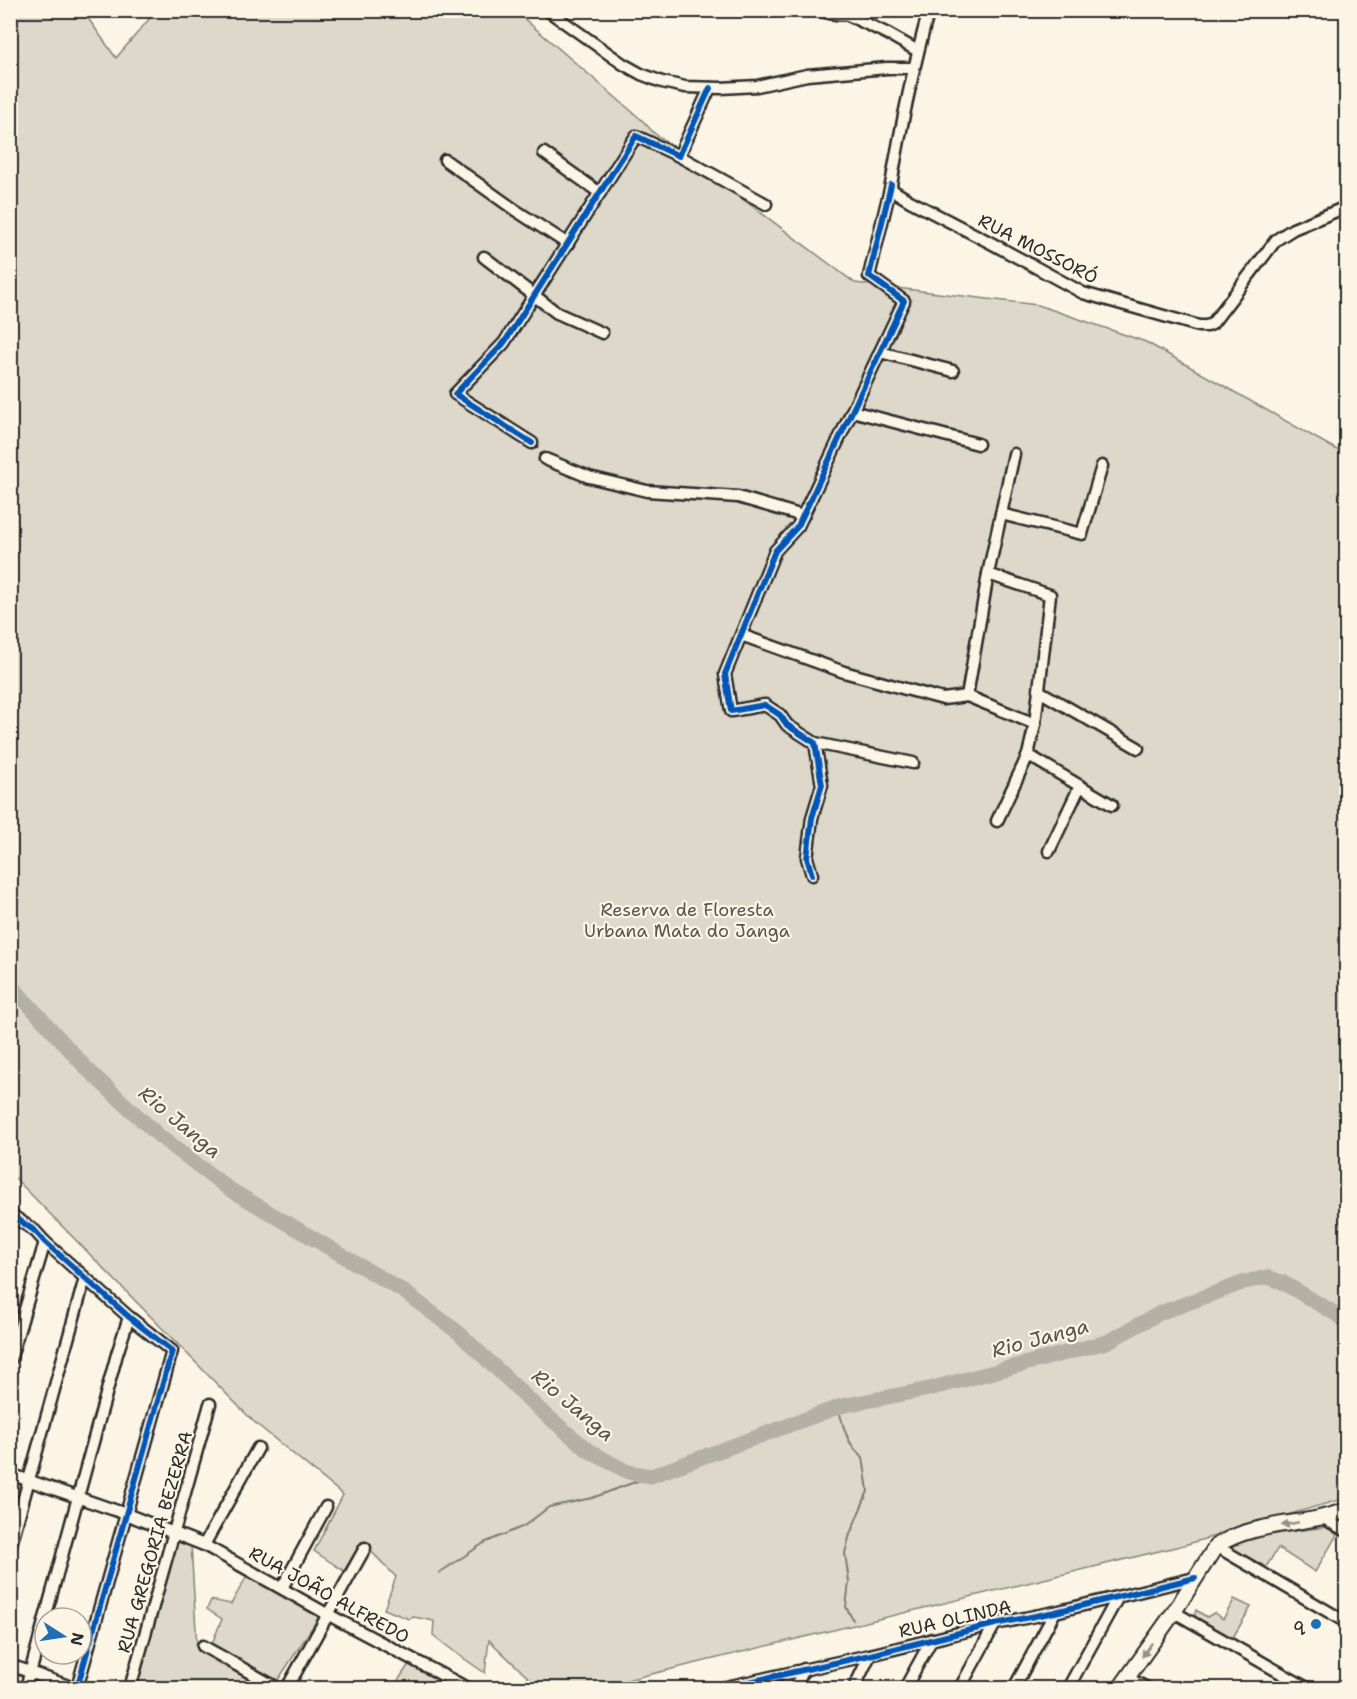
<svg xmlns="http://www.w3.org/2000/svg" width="1357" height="1699" viewBox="0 0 1357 1699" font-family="'Shantell Sans',sans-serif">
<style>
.green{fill:#ded8ca;stroke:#84827a;stroke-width:1.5}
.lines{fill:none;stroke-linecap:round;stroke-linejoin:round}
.stream{stroke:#7d7b74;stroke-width:2}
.river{stroke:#b4b0a5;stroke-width:15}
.minor-casing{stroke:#2b2b2b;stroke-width:15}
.major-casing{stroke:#2b2b2b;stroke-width:18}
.minor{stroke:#fcf5e5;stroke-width:10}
.major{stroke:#fcf5e5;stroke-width:14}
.cycleway-casing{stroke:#fcf5e5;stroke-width:10}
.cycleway{stroke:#0057b8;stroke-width:6}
.oneway{fill:#949088}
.poi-dot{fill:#1f6fb2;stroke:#fcf5e5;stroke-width:2}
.labels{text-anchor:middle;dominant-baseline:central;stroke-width:4.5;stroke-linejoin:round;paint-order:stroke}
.street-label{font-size:18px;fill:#2b2b2b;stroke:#fcf5e5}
.park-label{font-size:18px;fill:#585653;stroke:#fcf5e5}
.poi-label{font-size:18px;fill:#2b2b2b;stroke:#fcf5e5;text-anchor:end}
.water-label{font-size:20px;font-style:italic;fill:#545350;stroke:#fcf5e5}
</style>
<rect width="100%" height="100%" fill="#fcf5e5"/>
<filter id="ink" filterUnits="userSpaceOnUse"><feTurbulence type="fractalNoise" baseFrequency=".0167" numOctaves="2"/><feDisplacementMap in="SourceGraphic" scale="12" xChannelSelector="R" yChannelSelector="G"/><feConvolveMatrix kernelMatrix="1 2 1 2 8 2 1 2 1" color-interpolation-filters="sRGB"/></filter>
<g filter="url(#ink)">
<g class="green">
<path d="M11 11H83L116 58 156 11H515L643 121 653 132 855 283 1038 305 1146 342 1346 455V1498L1184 1545 594 1688H539L489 1640 485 1673 456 1653 433 1635 434 1621 414 1617 409 1619 384 1609 396 1577 362 1542 344 1571 314 1551 343 1495 253 1421 14 1177 11 1175Z"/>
<path d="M1327 1527 1337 1535 1315 1572 1278 1548 1266 1567 1228 1546 1272 1534Z"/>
<path d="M176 1538 191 1544 197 1647 266 1688H135Z"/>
<path d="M247 1576 319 1617 278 1680 211 1646 222 1619 207 1609 211 1600 231 1604Z"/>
<path d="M1234 1599 1251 1607 1232 1639 1194 1620 1196 1610 1207 1617 1214 1613 1223 1619 1233 1602Z"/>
<path d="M409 1664 456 1688H408L397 1682Z"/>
</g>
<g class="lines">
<g class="stream">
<path d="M838 1407C843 1425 847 1446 863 1457L868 1491 850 1534 845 1553 849 1582 846 1607 853 1620"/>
<path d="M439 1573 484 1543 524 1526 549 1507 592 1498 651 1476"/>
</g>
<path class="river" d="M10 984 87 1069 158 1135 229 1189 403 1291 459 1333 539 1409 589 1451 628 1472 651 1476 841 1406 929 1389 1107 1342 1160 1313 1245 1282 1267 1277 1282 1282 1346 1320"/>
<defs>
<g id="minor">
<path d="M547 10 623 64 641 74 662 82 685 87 721 88 757 86 807 75 887 68H914"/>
<path d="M817 10C832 14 846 18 861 10"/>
<path d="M929 10C913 68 901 126 891 185L892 190 910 201 991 243 1083 293 1199 326H1207L1212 324 1276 240 1293 229 1346 207"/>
<path d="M848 15 888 34 918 51"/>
<path d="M544 153 600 193"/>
<path d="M679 156 766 204"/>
<path d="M445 160 515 210 568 244"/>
<path d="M484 257 557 313 602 333"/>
<path d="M880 352 953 371"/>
<path d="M852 411 978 444"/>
<path d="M532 443 455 394 504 343 636 136 679 156 710 88"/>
<path d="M545 459 589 477 647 491 738 497 803 516"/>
<path d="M1001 514 1082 534 1102 466"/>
<path d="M988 574 1050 595 1035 724 1028 755 1112 805"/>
<path d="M741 635 844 672 902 688 943 699 967 696 1035 724"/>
<path d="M1039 691 1138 748"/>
<path d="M967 696 988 574 1014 454"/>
<path d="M815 743 913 763"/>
<path d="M997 821 1028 755"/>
<path d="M1049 851 1080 786"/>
<path d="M812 875 807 858 812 818 822 785 815 743 787 725 780 715 765 705 731 711 725 674 775 551 798 526 904 301 869 276 891 185"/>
<path d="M10 1214 35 1231 45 1242 129 1317 172 1351 77 1688"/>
<path d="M10 1360 45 1242"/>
<path d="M10 1474 126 1514 204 1545 327 1614 467 1688"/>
<path d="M1323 1518 1346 1531"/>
<path d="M204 1545 258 1448"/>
<path d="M1216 1546 1346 1622"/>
<path d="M10 1548 85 1278"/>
<path d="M282 1588 326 1507"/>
<path d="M1174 1612 1307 1688"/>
<path d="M203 1646 277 1688"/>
<path d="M10 1665 74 1688"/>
<path d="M1127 1678 1147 1688"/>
<path d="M26 1688 117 1354 129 1317"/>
<path d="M130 1688 210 1404"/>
<path d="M287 1688 365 1548"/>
<path d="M722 1688 870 1655 995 1624 1055 1612 1195 1578"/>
<path d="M795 1688 804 1669"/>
<path d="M854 1688 870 1655"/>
<path d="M905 1688 932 1639"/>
<path d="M960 1688 995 1624"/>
<path d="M1014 1688 1055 1612"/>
<path d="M1068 1688 1118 1597"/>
</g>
<g id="major">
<path d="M1120 1688 1174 1612 1216 1546C1246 1526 1285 1525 1319 1518 1329 1516 1338 1513 1346 1510"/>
<path d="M1343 1688 1346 1683"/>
</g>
</defs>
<use href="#minor" class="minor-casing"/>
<use href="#major" class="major-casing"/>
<use href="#minor" class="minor"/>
<use href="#major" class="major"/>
<defs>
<g id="cycleway">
<path d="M532 443 455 394 504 343 636 136 679 156 710 88"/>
<path d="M812 875 807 858 812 818 822 785 815 743 787 725 780 715 765 705 731 711 725 674 775 551 798 526 904 301 869 276 891 185"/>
<path d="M10 1214 35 1231 45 1242 129 1317 172 1351 77 1688"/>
<path d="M722 1688 870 1655 995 1624 1055 1612 1195 1578"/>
</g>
</defs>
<use href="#cycleway" class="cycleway-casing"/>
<use href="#cycleway" class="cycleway"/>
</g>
<defs><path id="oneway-solid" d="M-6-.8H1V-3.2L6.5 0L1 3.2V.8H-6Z" transform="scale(1.5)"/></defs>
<g class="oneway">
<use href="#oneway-solid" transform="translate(1290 1524) rotate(169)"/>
<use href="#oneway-solid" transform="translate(1147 1650) rotate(125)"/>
</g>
</g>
<circle class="poi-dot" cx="1316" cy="1624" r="6"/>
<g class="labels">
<g class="street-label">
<text transform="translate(1038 249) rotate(27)">RUA MOSSORÓ</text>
<text transform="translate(155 1542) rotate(-74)">RUA GREGORIA BEZERRA</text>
<text transform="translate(329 1595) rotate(29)">RUA JOÃO ALFREDO</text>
<text transform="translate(955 1619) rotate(-13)">RUA OLINDA</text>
</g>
<g class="park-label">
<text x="687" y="910">Reserva de Floresta<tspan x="687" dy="21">Urbana Mata do Janga</tspan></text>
</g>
<g class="poi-label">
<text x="1304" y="1624">q</text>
</g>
<g class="water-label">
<text transform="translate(180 1122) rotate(40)">Rio Janga</text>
<text transform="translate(1040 1338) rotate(-15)">Rio Janga</text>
<text transform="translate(573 1405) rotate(40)">Rio Janga</text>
</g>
</g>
<rect width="1357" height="1699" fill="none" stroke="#fcf5e5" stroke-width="36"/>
<rect x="18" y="18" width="1321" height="1663" fill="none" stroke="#2b2b2b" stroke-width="2" filter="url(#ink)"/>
<g transform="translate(63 1636) rotate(102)"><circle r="28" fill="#fcf5e5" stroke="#a8a49b" stroke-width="1.5"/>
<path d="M0-4.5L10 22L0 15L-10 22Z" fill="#1f6fb2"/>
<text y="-9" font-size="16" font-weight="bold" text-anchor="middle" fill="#2b2b2b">N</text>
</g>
</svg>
